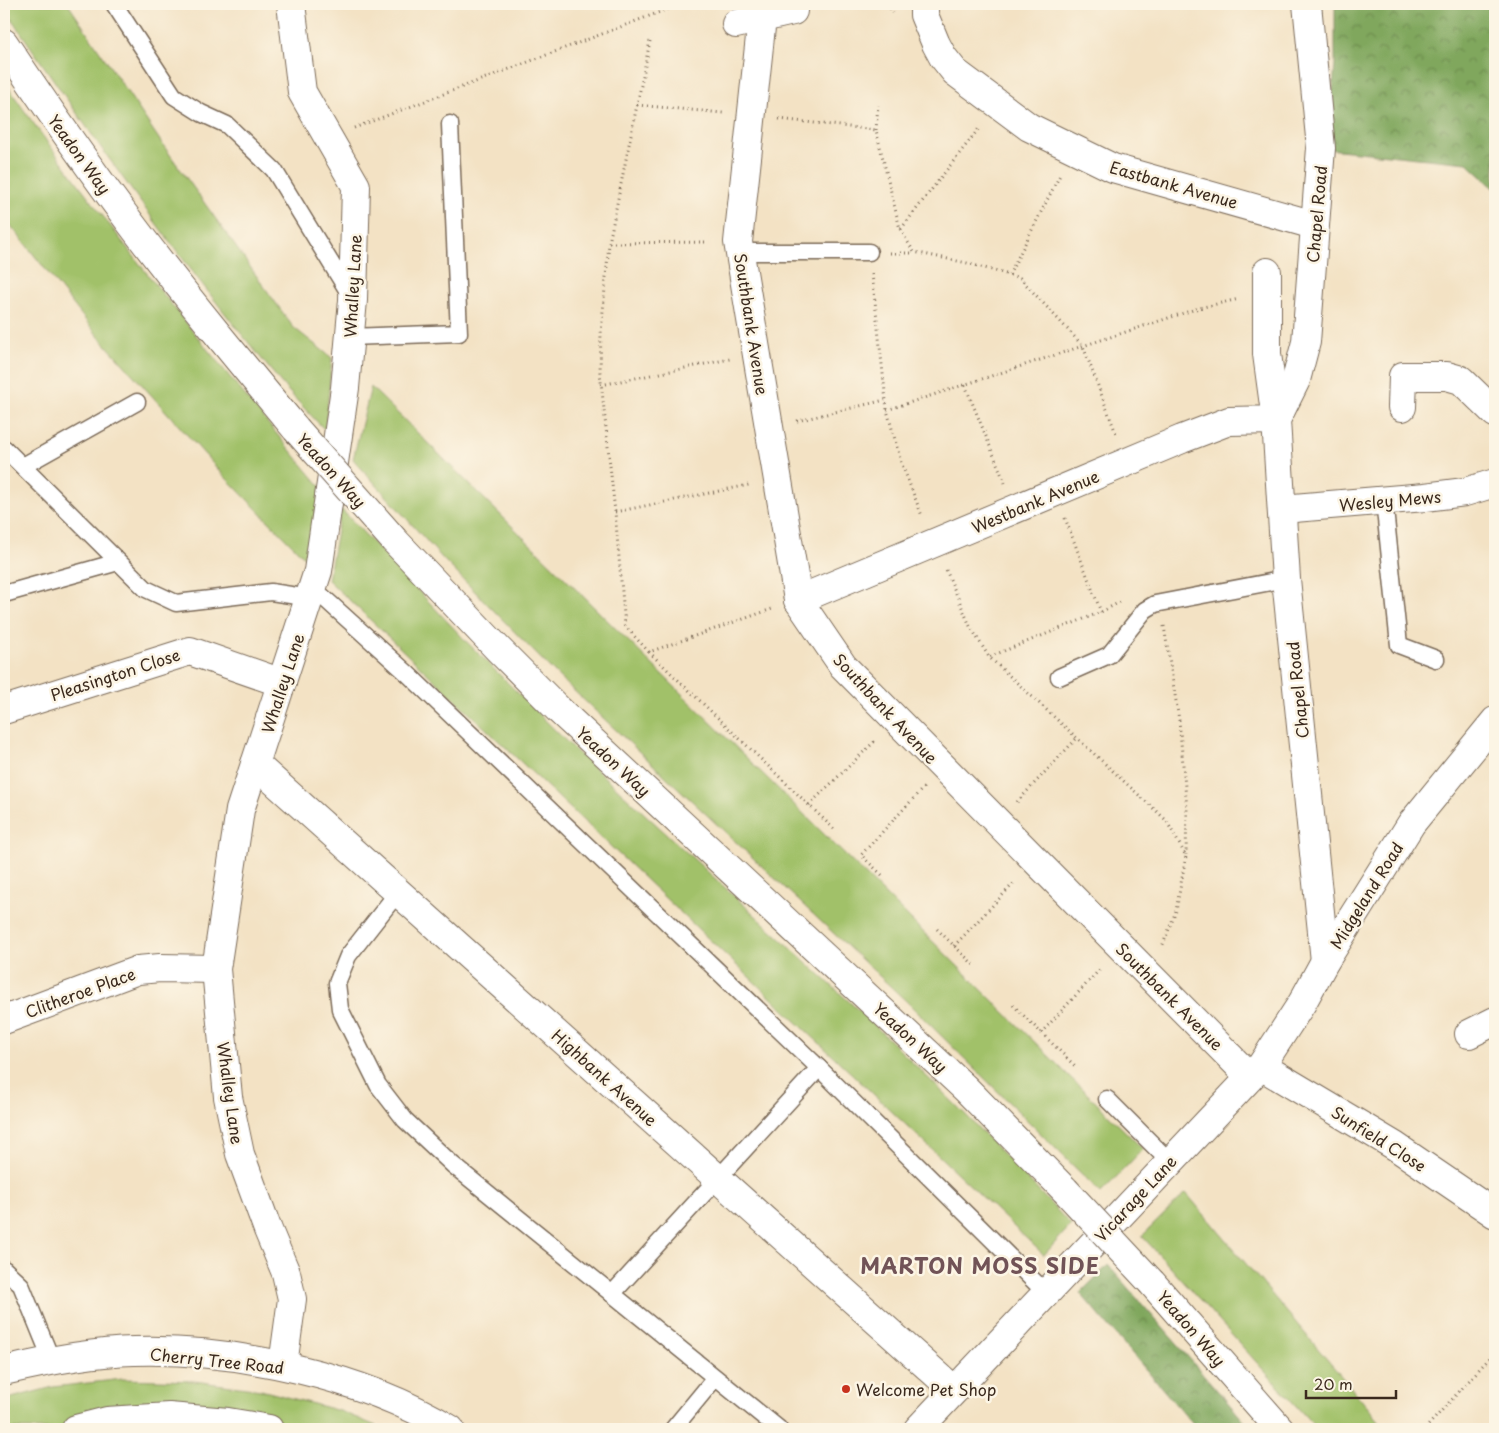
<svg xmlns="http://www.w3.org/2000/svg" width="1499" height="1433" viewBox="0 0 1499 1433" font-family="'Playpen Sans',sans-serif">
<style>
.grass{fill:#a1c169;stroke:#6e7644}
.forest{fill:url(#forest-crowns);stroke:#5e683e}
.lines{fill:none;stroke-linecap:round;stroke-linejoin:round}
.lane-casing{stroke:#7b6a58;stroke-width:19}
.street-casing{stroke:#7b6a58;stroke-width:30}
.secondary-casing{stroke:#7b6a58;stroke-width:30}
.path{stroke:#7b6a58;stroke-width:3;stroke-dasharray:1 4;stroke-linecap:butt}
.lane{stroke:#fff;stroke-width:16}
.street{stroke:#fff;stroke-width:28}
.secondary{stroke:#fff;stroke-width:28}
.secondary-bridge-casing{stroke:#7b6a58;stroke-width:30;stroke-linecap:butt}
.secondary-bridge{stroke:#fff;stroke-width:28}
.poi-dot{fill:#c8321e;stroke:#fcf5e5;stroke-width:2}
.labels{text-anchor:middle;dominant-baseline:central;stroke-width:5;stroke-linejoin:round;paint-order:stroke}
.street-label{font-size:16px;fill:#3b2a1e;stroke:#fcf5e5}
.poi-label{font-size:16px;fill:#3b2a1e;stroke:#fcf5e5;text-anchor:start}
.district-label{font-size:21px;font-weight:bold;letter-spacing:1px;fill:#715357;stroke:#fcf5e5}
</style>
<defs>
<pattern id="forest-crowns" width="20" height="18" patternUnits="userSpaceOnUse" patternTransform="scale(1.25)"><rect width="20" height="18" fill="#80a75d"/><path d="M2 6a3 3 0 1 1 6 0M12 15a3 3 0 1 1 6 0" fill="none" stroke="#6a884c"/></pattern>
</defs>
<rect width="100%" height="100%" fill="#fcf5e5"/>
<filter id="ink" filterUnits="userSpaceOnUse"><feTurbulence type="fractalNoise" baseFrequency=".02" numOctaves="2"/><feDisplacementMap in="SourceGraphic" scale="10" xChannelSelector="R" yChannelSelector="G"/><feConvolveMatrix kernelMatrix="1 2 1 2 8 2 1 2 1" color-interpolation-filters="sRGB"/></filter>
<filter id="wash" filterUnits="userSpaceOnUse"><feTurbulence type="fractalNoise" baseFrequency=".0096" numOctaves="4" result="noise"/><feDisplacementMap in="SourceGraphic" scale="20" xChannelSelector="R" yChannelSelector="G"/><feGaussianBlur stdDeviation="1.12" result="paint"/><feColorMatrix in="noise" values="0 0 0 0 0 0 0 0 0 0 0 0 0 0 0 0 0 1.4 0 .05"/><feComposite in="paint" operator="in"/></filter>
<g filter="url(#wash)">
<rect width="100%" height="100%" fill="#f3e2c4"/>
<g class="grass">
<path d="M4 4H68L163 145 293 327 332 358 325 430C306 410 286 390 269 368 174 253 88 131 4 8Z"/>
<path d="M4 81C32 123 63 163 93 203 166 300 243 394 321 487L311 564 225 477 98 336 4 217Z"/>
<path d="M371 387 1143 1149 1101 1193 905 1000 556 674 443 559 353 459Z"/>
<path d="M341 509 463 638 574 749 867 1018 965 1114 1071 1225 1044 1255 328 580Z"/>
<path d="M1186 1193 1386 1429H1317L1142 1236Z"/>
<path d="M123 1379 194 1381 261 1390 340 1411 383 1429H4V1400L53 1387Z"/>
</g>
<g class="forest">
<path d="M1335 4H1495V189L1467 163 1328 149 1335 63Z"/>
<path d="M1108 1265 1251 1429H1197L1080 1293Z"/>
</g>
</g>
<g filter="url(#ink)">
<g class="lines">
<defs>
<g id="lane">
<path d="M114 4 174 96 201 113 227 125 274 170 351 296"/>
<path d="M740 252H869"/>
<path d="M350 337 459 333 450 124"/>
<path d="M4 448 146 589 176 603 271 592 310 598"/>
<path d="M23 466 137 402"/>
<path d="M1384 500 1399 645 1436 659"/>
<path d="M313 588 408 674 819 1068 1046 1293"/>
<path d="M4 594 118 562"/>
<path d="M1059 677 1109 655 1145 610 1155 604 1286 579"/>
<path d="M398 892 348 956 337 983 340 1009 378 1085 405 1120 453 1165 779 1429"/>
<path d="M1107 1099 1170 1162"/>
<path d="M4 1269 21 1285 52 1361"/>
<path d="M612 1294 819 1068"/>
<path d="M673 1429 715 1378"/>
</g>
<g id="street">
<path d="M924 4V15L936 44 943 57 955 72 1029 127 1113 168 1314 225"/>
<path d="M762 18 738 242 798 600 843 666 1250 1077"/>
<path d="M736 24 793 11"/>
<path d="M1402 407 1403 376H1447L1461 380 1495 413"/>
<path d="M1282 509 1425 497 1465 492 1495 483"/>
<path d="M798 600 1182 439 1229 421 1276 420 1267 354V272"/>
<path d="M4 710 190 651 282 683"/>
<path d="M255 764 954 1390"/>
<path d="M4 1020 138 970 160 968 216 969"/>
<path d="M1469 1034 1495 1021"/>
<path d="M1261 1066 1395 1146 1495 1214"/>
<path d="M283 1365 292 1299 286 1273 268 1230 240 1154 228 1097 216 969 240 810 318 571 345 388 353 300 356 186 302 92 291 4"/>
<path d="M76 1429 107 1421 169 1417 228 1422 269 1429"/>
</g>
<g id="secondary">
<path d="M1307 4 1321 148 1306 342 1296 380 1276 420 1286 579 1325 961"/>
<path d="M4 43C46 106 89 168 135 229 186 297 241 363 296 429"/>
<path d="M394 540 498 649 559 710 966 1089 1065 1190"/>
<path d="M1152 1283 1280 1429"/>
<path d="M4 1371C46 1361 91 1352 134 1351 235 1348 364 1376 450 1429"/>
<path d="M918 1429 1261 1066 1302 1003 1325 961 1411 824 1495 721"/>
</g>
</defs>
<use href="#lane" class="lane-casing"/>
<use href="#street" class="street-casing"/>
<use href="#secondary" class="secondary-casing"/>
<g class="path">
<path d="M888 4 893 13"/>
<path d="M650 41 609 243 601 333 600 372 615 512 625 626 649 652 772 609"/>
<path d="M637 105 723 113"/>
<path d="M779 119 876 130 900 229 914 252 967 263 1020 278 1083 346 1117 436"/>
<path d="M354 128 681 4"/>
<path d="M876 130 878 105"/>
<path d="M901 229 980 127"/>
<path d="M609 243 708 242"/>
<path d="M890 253H914"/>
<path d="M872 274 887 410 901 462 922 516"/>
<path d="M1009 275 1060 175"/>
<path d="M601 385 730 359"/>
<path d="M965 385 1005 483"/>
<path d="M887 410 1199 308 1239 299"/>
<path d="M797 421 885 400"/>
<path d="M615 512 749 485"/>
<path d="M1065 518 1101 612"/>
<path d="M946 570 970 626 989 657"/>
<path d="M1120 602 1101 612 989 657 1166 820 1186 856 1176 911 1162 947"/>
<path d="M1164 626 1179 720 1187 809 1186 855"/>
<path d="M649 652 835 830"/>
<path d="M1017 802 1077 738"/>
<path d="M809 805 877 739"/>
<path d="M882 875 861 855 924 787"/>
<path d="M937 929 976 967"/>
<path d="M954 946 1016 881"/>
<path d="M1013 1005 1076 1067"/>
<path d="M1041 1033 1102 967"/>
<path d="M1425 1429 1495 1352"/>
</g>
<use href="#lane" class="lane"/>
<use href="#street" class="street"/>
<use href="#secondary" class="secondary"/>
<defs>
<g id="secondary-bridge">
<path d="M296 429 394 540"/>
<path d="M1065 1190 1152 1283"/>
</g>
</defs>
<use href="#secondary-bridge" class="secondary-bridge-casing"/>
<use href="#secondary-bridge" class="secondary-bridge"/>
</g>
</g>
<circle class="poi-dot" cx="846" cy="1389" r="5"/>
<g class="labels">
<g class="street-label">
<text transform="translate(80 154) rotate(54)">Yeadon Way</text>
<text transform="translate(1174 184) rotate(16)">Eastbank Avenue</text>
<text transform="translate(1316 214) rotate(-85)">Chapel Road</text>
<text transform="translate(352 286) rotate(-87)">Whalley Lane</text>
<text transform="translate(752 324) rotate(81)">Southbank Avenue</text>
<text transform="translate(332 470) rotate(48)">Yeadon Way</text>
<text transform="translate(1390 500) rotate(-5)">Wesley Mews</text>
<text transform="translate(1035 501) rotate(-23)">Westbank Avenue</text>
<text transform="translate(115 674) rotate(-18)">Pleasington Close</text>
<text transform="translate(282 683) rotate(-72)">Whalley Lane</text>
<text transform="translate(1297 690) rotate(-96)">Chapel Road</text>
<text transform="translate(886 708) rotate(47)">Southbank Avenue</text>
<text transform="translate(614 761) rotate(43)">Yeadon Way</text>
<text transform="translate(1366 895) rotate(-58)">Midgeland Road</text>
<text transform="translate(80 992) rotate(-20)">Clitheroe Place</text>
<text transform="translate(1170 996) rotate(45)">Southbank Avenue</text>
<text transform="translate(911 1037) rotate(43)">Yeadon Way</text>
<text transform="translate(605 1077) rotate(42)">Highbank Avenue</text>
<text transform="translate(231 1093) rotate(82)">Whalley Lane</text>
<text transform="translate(1379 1138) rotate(32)">Sunfield Close</text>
<text transform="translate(1135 1198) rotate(-47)">Vicarage Lane</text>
<text transform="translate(1192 1328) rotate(49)">Yeadon Way</text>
<text transform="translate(217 1360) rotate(6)">Cherry Tree Road</text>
</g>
<g class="poi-label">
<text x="856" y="1389">Welcome Pet Shop</text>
</g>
<g class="district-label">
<text x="980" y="1265">MARTON MOSS SIDE</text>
</g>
</g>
<rect width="1499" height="1433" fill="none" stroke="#fcf5e5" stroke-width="20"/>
<path d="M1306 1390v8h90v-8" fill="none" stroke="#3b2a1e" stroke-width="2.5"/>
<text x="1314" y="1390" font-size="15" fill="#3b2a1e" stroke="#fcf5e5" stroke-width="4" paint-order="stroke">20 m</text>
</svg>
